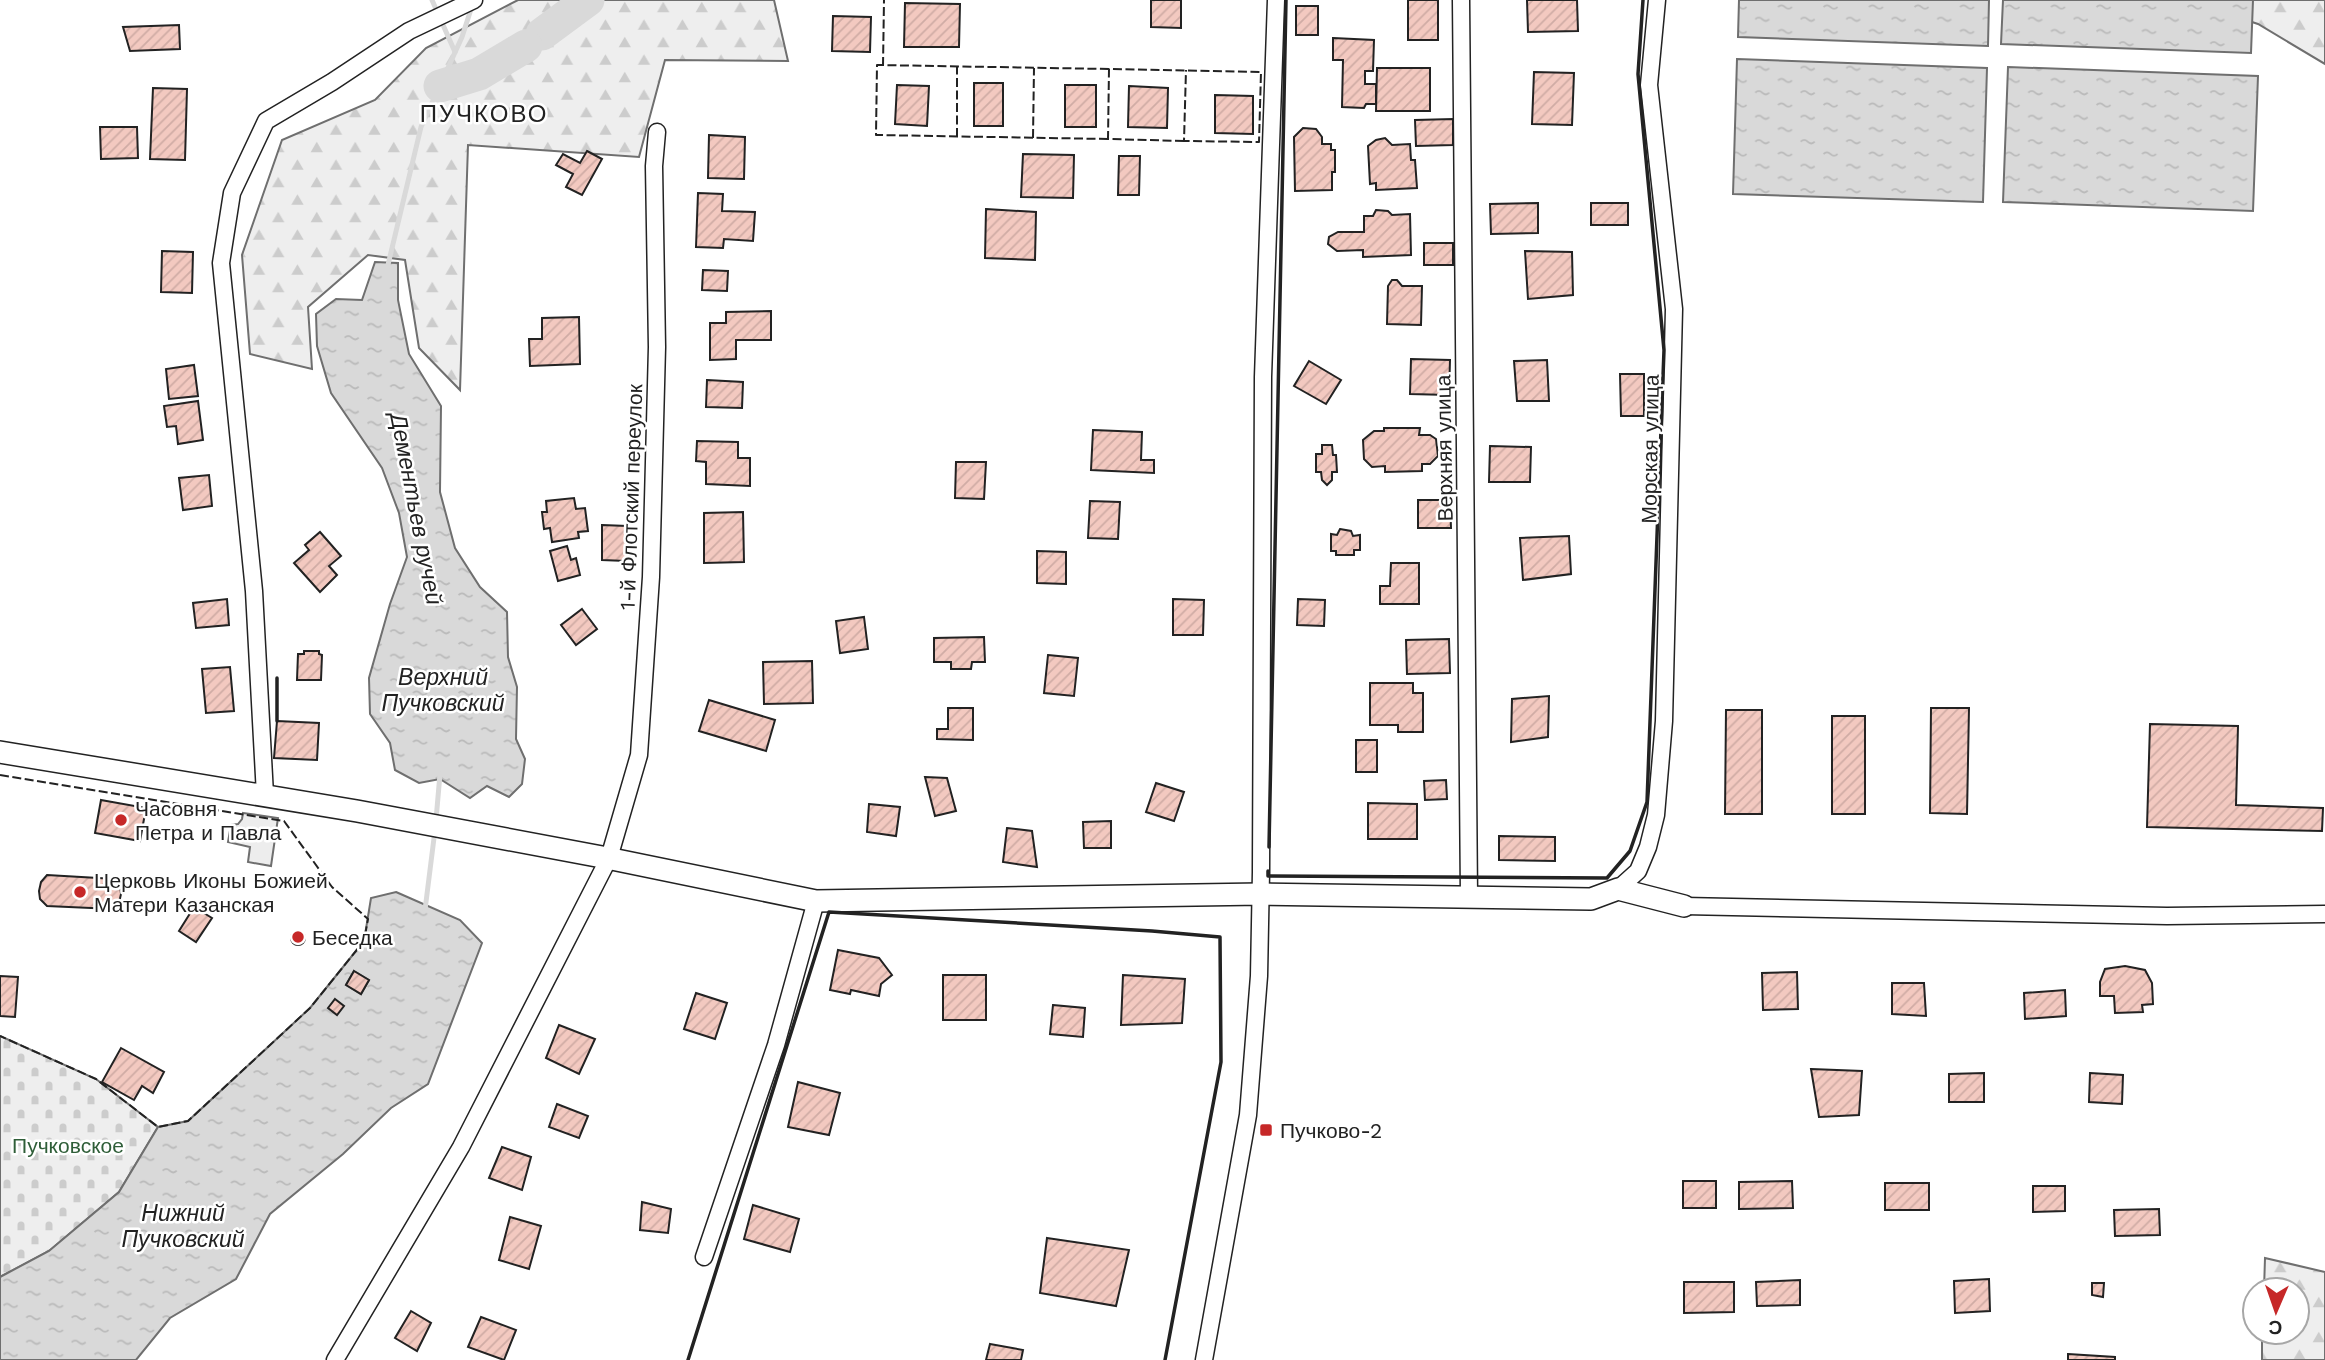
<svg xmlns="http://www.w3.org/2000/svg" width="2325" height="1360" viewBox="0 0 2325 1360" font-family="'Work Sans',sans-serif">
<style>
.forest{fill:url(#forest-firs);stroke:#6f6f6f;stroke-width:2}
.cemetery{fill:url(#cemetery-stones);stroke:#6f6f6f;stroke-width:2}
.parking{fill:#ededed;stroke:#6f6f6f;stroke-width:2}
.water{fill:url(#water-ripples);stroke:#6f6f6f;stroke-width:2;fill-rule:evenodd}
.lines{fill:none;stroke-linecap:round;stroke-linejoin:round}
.stream{stroke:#d9d9d9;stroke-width:5}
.river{stroke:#d9d9d9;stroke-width:33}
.building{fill:url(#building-hatch);stroke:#222;stroke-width:2}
.minor-casing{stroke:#222;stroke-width:19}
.tertiary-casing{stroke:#222;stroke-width:24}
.minor{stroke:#fff;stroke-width:16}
.tertiary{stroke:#fff;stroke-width:21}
.fence{stroke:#222;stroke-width:2;stroke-dasharray:9 3.5;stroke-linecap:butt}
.wall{stroke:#222;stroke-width:3.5}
.poi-dot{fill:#c62828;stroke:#fff;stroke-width:2.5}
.labels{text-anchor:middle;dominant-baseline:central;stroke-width:5;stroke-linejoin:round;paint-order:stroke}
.street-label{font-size:21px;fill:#222;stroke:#fff}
.poi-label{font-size:21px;fill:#222;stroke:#fff;text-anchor:start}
.park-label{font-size:21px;fill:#2f5e38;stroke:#fff}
.water-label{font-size:23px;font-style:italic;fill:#222;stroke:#fff}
.quarter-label{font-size:24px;letter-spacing:2px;fill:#222;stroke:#fff}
</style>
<defs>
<pattern id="forest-firs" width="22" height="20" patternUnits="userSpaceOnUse" patternTransform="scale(1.75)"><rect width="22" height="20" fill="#eee"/><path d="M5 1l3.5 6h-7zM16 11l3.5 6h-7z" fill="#ccc"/></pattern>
<pattern id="cemetery-stones" width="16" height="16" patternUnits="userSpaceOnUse" patternTransform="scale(1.75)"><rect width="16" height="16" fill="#eee"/><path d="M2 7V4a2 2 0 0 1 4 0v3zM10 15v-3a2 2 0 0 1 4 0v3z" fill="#ccc"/></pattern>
<pattern id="water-ripples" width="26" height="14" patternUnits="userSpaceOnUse" patternTransform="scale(1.75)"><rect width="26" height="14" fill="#d9d9d9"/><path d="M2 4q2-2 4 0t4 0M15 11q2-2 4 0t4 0" fill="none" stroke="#bababa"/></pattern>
<pattern id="building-hatch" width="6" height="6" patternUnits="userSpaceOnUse" patternTransform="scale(1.75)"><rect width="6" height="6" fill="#f3c9c0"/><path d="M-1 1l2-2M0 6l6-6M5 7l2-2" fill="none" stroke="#d0aca5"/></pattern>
</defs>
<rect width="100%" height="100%" fill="#fff"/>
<g class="forest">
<path d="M518 0H774L788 61 665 60 639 157 468 145 460 390 419 348 405 260 368 255 308 307 312 369 250 354 242 255 282 140 375 100 426 48Z"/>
<path d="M2185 0H2325V64L2258 24Z"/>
<path d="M2265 1258 2325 1272V1360H2262V1332H2297V1290H2264Z"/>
</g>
<path class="cemetery" d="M0 1036 96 1079 158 1127 119 1192 49 1251 0 1277Z"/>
<path class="parking" d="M243 813 278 818 271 866 248 862 250 847 228 842 231 825 238 824 242 819Z"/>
<g class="water">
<path d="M1739 0H1989L1988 46 1738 37Z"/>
<path d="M2003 0H2253L2251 53 2001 44Z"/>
<path d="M1737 59 1987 68 1983 202 1733 194Z"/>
<path d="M2008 67 2258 76 2253 211 2003 202Z"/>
<path d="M375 262 398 263V300L409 354 441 406 440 492 455 548 480 587 507 612 508 657 517 687 516 739 525 759 522 784 509 797 487 786 470 798 440 779 419 783 395 770 390 743 370 714 369 678 390 604 407 557 399 513 382 468 331 393 317 346 316 314 336 299 362 300Z"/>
<path d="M396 892 460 920 482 943 428 1084 391 1108 343 1154 270 1214 236 1279 170 1318 136 1360H0V1277L49 1251 119 1192 158 1127 188 1121 310 1008 364 941 371 898ZM354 971 369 980 361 994 346 985Z"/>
</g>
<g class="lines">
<g class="stream">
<path d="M432 0 455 52"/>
<path d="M387 269 421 127 462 37 472 6"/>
<path d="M436 820 440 774"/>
<path d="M425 910 435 830"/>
</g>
<g class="river">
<path d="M542 34 588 0"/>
<path d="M440 86 479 74 526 46"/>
</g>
</g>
<g class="building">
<path d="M1151 0H1181V28L1151 27Z"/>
<rect x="1408" y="0" width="30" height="40"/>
<path d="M1527 0H1577L1578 31 1528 32Z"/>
<path d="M905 3 960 4 959 47H904Z"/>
<rect x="1296" y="6" width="22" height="29"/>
<path d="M833 16 871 17 870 52 832 51Z"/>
<path d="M179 25 180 49 130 51 123 27Z"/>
<path d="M1333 38 1374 40 1373 71H1365V84H1376V104H1366L1364 108 1342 107 1343 60H1333Z"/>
<path d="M1377 68H1430V111H1376Z"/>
<path d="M1534 72 1574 73 1572 125 1532 124Z"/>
<rect x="974" y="83" width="29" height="43"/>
<path d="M897 85 929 86 927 126 895 124Z"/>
<rect x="1065" y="85" width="31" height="42"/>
<path d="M1129 86 1168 88 1167 128 1128 127Z"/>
<path d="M153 88 187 89 185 160 150 159Z"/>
<path d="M1215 95 1253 96V134L1215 133Z"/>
<path d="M1453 119V145L1416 146 1415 120Z"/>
<path d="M100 127H137L138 158 101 159Z"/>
<path d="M1303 128 1316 129 1322 137V144H1331V150H1335V172H1332V190L1295 191 1294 137Z"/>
<path d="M709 135 745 137 744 179 708 178Z"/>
<path d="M1385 138 1392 145 1410 144 1411 160H1415L1417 188 1376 190V183L1370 184 1368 146 1376 140Z"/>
<path d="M587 151 602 159 582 195 566 187 573 174 556 165 563 154 580 163Z"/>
<path d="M1023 154 1074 155 1073 198 1021 197Z"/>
<path d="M1119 156H1140L1139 195H1118Z"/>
<path d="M698 193 723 194 722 211 755 212 753 241 724 239 723 248 696 247Z"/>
<path d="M1538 203V233L1491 234 1490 204Z"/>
<rect x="1591" y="203" width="37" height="22"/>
<path d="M986 209 1036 212 1035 260 985 258Z"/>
<path d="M1376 210 1388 211 1392 215 1410 214 1411 255 1363 257V250L1337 251 1328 244 1329 237 1338 232H1364V216H1373Z"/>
<rect x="1424" y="243" width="29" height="22"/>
<path d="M162 251 193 252 192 293 161 292Z"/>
<path d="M1525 251 1572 252 1573 295 1528 299Z"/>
<path d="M703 270 728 271 727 291 702 290Z"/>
<path d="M1392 280H1397L1402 286H1422L1421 325 1387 324 1388 286Z"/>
<path d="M771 311V340H736V359L710 360V323H726V312Z"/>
<path d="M579 317 580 364 530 366 529 339H542V318Z"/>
<path d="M1411 359 1450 360 1449 395 1410 394Z"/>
<path d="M1547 360 1549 401H1517L1514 361Z"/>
<path d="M1309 361 1341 380 1326 404 1294 386Z"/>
<path d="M194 365 198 396 169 399 166 369Z"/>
<path d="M1620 374H1644V416H1621Z"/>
<path d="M707 380 743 382 742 408 706 407Z"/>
<path d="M198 401 203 440 178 444 176 426 167 427 164 406Z"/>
<path d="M1384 428H1420L1419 435H1430L1436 439 1438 456 1430 464H1422V471L1385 472V466L1372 467 1364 459 1363 440 1374 431H1384Z"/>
<path d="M1093 430 1142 432 1141 460H1154V473L1091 470Z"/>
<path d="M697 441 738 442V458H750V486L706 484V462L696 461Z"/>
<path d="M1322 445H1332L1333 455H1336L1337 472H1332V480L1327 485 1322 480 1321 472H1316V454H1322Z"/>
<path d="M1490 446 1531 447 1530 482H1489Z"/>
<path d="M956 462H986L984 499 955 498Z"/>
<path d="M209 475 212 506 183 510 179 478Z"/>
<path d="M574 498 576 509 585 508 588 531 578 532 579 538 552 542 550 528 544 529 542 512H547L546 501Z"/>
<path d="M1418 500H1450L1451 528H1418Z"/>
<path d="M1090 501 1120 502 1118 539 1088 538Z"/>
<path d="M743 512 744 562 704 563V513Z"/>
<path d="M602 525 627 526 626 561 602 560Z"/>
<path d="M1340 529 1351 531 1353 536 1360 535V550H1354V555H1336V551H1331V534L1337 535Z"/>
<path d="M320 532 341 556 329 566 337 575 320 592 294 563 309 550 305 545Z"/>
<path d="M1569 536 1571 574 1523 580 1520 538Z"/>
<path d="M567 546 571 560 576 558 580 575 558 581 550 551Z"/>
<path d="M1037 551 1066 552V584L1037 583Z"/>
<path d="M1391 563H1419V604H1380V586H1390Z"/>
<path d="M227 599 229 625 196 628 193 603Z"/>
<path d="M1173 599 1204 600 1203 635H1173Z"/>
<path d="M1298 599 1325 600 1324 626 1297 625Z"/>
<path d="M582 609 597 629 576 645 561 625Z"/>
<path d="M864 617 868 649 840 653 836 621Z"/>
<path d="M984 637 985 662H972L971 669H951V662H934V638Z"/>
<path d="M1449 639 1450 673 1407 674 1406 640Z"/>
<path d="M304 651H319V654L322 655 321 680H297L298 654H304Z"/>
<path d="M1048 655 1078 658 1074 696 1044 693Z"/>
<path d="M812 661 813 703 764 704 763 662Z"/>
<path d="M230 667 234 711 206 713 202 669Z"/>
<path d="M1370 683H1413V693H1423V732H1398V725H1370Z"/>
<path d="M1549 696 1548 737 1511 742 1512 699Z"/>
<path d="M709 700 775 720 766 751 699 731Z"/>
<path d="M948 708H973V740L937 739V729H948Z"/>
<path d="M1931 708H1969L1967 814 1930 813Z"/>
<path d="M1726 710H1762V814H1725Z"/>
<rect x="1832" y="716" width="33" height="98"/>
<path d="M277 721 319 723 317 760 274 758Z"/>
<path d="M2150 724 2238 726 2236 805 2323 808 2322 831 2147 827Z"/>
<rect x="1356" y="740" width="21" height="32"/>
<path d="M925 777 947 778 956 811 935 816Z"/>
<path d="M1446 780 1447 799 1425 800 1424 781Z"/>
<path d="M1156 783 1184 792 1174 821 1146 812Z"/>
<path d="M101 800 146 808 140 841 95 833Z"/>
<path d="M1368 803 1417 804V839H1368Z"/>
<path d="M869 804 900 807 896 836 867 832Z"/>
<path d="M1111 821V848H1084L1083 822Z"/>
<path d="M1007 828 1032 831 1037 867 1003 862Z"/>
<path d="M1499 836 1555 837V861L1499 860Z"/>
<path d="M47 875 115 879 120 885 121 894 119 903 113 909 47 906 40 899 39 891 41 882Z"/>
<path d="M194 907 212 918 196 942 179 931Z"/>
<circle cx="298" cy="938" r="7"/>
<path d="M838 950 879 958 892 975 881 984 879 996 851 990 850 994 830 990Z"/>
<path d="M2125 966 2145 970 2152 983 2153 1004 2142 1005 2143 1012 2115 1013 2114 996H2100V982L2105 969Z"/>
<path d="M354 971 369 980 361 994 346 985Z"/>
<path d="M1797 972 1798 1009 1763 1010 1762 973Z"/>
<rect x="943" y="975" width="43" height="45"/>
<path d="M1123 975 1185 979 1182 1023 1121 1025Z"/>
<path d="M0 976 18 977 15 1017 0 1016Z"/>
<path d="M1892 983H1924L1926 1016 1892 1014Z"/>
<path d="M2065 990 2066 1016 2025 1019 2024 993Z"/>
<path d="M696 993 727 1003 715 1039 684 1029Z"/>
<path d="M335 999 344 1006 337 1015 328 1008Z"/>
<path d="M1053 1005 1085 1008 1083 1037 1050 1034Z"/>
<path d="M559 1025 595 1039 579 1074 546 1058Z"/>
<path d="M121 1048 164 1072 153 1093 142 1086 134 1100 102 1082Z"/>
<path d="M1811 1069 1862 1071 1859 1115 1819 1117Z"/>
<path d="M1984 1073V1102H1949V1074Z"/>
<path d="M2090 1073 2123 1075 2122 1104 2089 1102Z"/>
<path d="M798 1082 840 1093 829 1135 788 1127Z"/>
<path d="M557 1104 588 1116 579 1138 549 1127Z"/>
<path d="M502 1147 531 1157 522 1190 489 1178Z"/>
<rect x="1683" y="1181" width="33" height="27"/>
<path d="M1792 1181 1793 1208 1739 1209V1182Z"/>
<rect x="1885" y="1183" width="44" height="27"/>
<path d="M2033 1186H2065V1211L2033 1212Z"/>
<path d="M642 1202 671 1209 668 1233 640 1230Z"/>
<path d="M753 1205 799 1219 790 1252 744 1239Z"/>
<path d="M2159 1209 2160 1235 2115 1236 2114 1210Z"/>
<path d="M510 1217 541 1226 529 1269 499 1260Z"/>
<path d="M1047 1238 1129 1250 1116 1306 1040 1293Z"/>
<path d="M1989 1279 1990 1311 1955 1313 1954 1281Z"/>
<path d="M1800 1280V1305L1757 1306 1756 1282Z"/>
<path d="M1684 1282H1734V1312L1684 1313Z"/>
<path d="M2092 1283H2104L2103 1297 2092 1295Z"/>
<path d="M411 1311 431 1323 417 1351 395 1338Z"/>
<path d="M481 1317 516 1330 504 1360 468 1347Z"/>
<path d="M990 1344 1023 1350 1021 1360H986Z"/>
<path d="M2068 1354 2115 1357V1360H2068Z"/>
</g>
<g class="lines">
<defs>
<g id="minor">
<path d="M1461 0 1469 896"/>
<path d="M265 795 254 591 221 263 232 193 266 121 332 82 409 31 474 0"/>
<path d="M1618 889 1638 871 1648 847 1656 815 1664 721 1674 309 1649 85 1657 0"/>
<path d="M1684 906 2167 916 2325 914"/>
<path d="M704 1257 776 1045 816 901"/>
<path d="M335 1360 461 1147 609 858 639 755 651 577 657 347 654 166 657 132"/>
<path d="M1204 1360 1248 1115 1259 976 1261 872 1263 377 1276 0"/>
</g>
<path id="tertiary" d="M0 752 357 811 602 857 816 901 1261 894 1591 899 1618 889 1684 906"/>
</defs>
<use href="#minor" class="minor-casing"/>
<use href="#tertiary" class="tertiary-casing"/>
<use href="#minor" class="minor"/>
<use href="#tertiary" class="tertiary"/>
<g class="fence">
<path d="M883 66 884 0"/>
<path d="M957 137V67"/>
<path d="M1033 138 1034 68"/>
<path d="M1108 139 876 135 877 65 1109 69"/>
<path d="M1184 141 1108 139 1109 69 1261 72 1259 142 1184 141 1186 70"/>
<path d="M0 775 284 821 332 887 368 919 364 941 310 1008 188 1121 158 1127 96 1079 0 1036"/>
</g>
<g class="wall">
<path d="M277 721V678"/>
<path d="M1269 847 1286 0"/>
<path d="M1268 871V876L1607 878 1630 851 1647 802 1664 350 1638 74 1643 0"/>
<path d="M688 1360 829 912 1152 931 1220 937 1221 1062 1165 1360"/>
</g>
</g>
<g class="poi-dot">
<circle cx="121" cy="820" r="7"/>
<circle cx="80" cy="892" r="7"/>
<circle cx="298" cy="937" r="7"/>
<rect x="1259" y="1123" width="14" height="14" rx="3.5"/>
</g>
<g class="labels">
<g class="street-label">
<text transform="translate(1444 448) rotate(-91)">Верхняя улица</text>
<text transform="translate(1650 449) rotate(-89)">Морская улица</text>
<text transform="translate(631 497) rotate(-88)">1-й Флотский переулок</text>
</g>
<g class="poi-label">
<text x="135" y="808">Часовня<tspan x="135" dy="24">Петра и Павла</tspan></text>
<text x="94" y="880">Церковь Иконы Божией<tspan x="94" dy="24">Матери Казанская</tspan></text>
<text x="312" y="937">Беседка</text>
<text x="1280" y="1130">Пучково-2</text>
</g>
<g class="park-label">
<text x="68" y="1145">Пучковское</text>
</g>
<g class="water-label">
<text transform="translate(416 509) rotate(79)">Дементьев ручей</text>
<text x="443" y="677">Верхний<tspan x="443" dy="26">Пучковский</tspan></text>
<text x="183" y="1213">Нижний<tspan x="183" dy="26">Пучковский</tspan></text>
</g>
<g class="quarter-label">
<text x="484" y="114">ПУЧКОВО</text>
</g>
</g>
<g transform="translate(2276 1311) rotate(182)"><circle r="33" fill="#ffffff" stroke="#a7a7a7" stroke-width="2"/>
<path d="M0-5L12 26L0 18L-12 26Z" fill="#c62828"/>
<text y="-10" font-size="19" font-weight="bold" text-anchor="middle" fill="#222222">С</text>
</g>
</svg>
